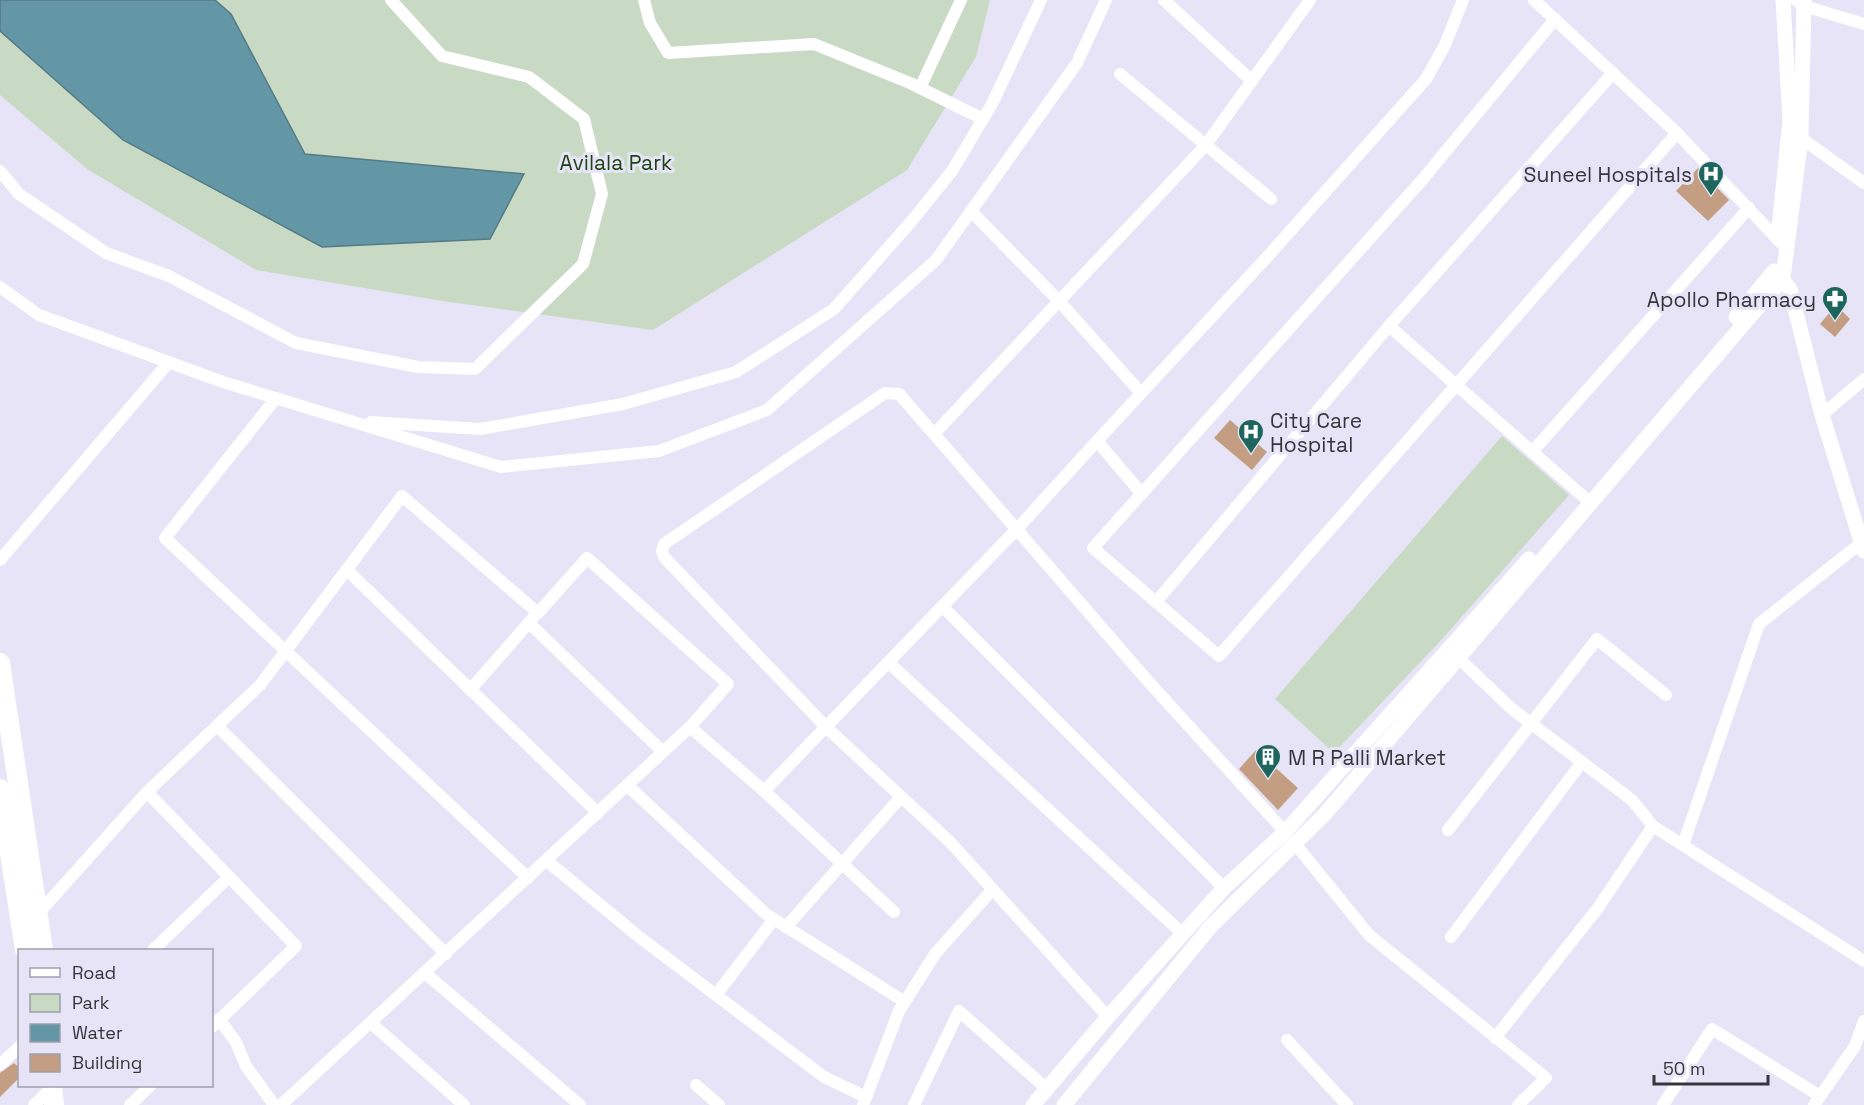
<svg xmlns="http://www.w3.org/2000/svg" width="1864" height="1105" viewBox="0 0 1864 1105" font-family="'Space Grotesk',sans-serif">
<style>
.green{fill:#c8dac4}
.water{fill:#6397a6;stroke:#567a86;stroke-width:1.5}
.building{fill:#c49e82}
.lines{fill:none;stroke-linecap:round;stroke-linejoin:round}
.minor{stroke:#fff;stroke-width:12}
.tertiary{stroke:#fff;stroke-width:15}
.primary{stroke:#fff;stroke-width:20}
.labels{text-anchor:middle;dominant-baseline:central;stroke-width:6;stroke-linejoin:round;paint-order:stroke}
.park-label{font-size:21px;fill:#1e4412;stroke:#e6e4f6}
.poi-label{font-size:21px;fill:#36353c;stroke:#e6e4f6;text-anchor:end}
</style>
<rect width="100%" height="100%" fill="#e6e4f6"/>
<g class="green">
<path d="M0 0H990L976 57 907 170 653 330 443 301 256 270 87 169 0 95Z"/>
<path d="M1502 436 1569 495 1444 637 1334 753 1275 699Z"/>
</g>
<path class="water" d="M0 0H215L231 14 305 154 524 174 490 239 322 247 123 140 0 31Z"/>
<g class="building">
<path d="M1698 168 1729 200 1708 221 1676 191Z"/>
<path d="M1836 305 1850 319 1835 337 1820 324Z"/>
<path d="M1230 420 1267 452 1252 470 1214 438Z"/>
<path d="M1256 750 1298 788 1278 810 1239 769Z"/>
<path d="M14 1063 20 1068V1077L0 1097V1073Z"/>
</g>
<g class="lines">
<g class="minor">
<path d="M644 0 650 23 668 53 814 44 910 83 983 119"/>
<path d="M1164 0 1252 81"/>
<path d="M1534 0 1677 133 1781 243"/>
<path d="M1796 0 1804 6 1864 24"/>
<path d="M1555 19 1423 179 1093 548 1219 656 1677 133"/>
<path d="M1120 74 1271 199"/>
<path d="M920 88 961 0"/>
<path d="M1801 138 1864 183"/>
<path d="M0 171 19 194 106 253 169 276 296 343 418 367 475 369 583 264 602 194 584 119 529 77 442 56 391 0"/>
<path d="M971 211 1059 301 1141 393"/>
<path d="M0 287 39 315 223 382 501 467 659 451 767 410 936 260 1077 63 1106 0"/>
<path d="M1389 326 1585 498"/>
<path d="M276 398 165 538 528 878"/>
<path d="M1822 415 1864 379"/>
<path d="M371 422 480 429 623 404 736 372 834 309 910 223 952 171 992 104 1041 0"/>
<path d="M934 434 899 394 885 393 664 544 662 551 664 557 826 727 950 842 1108 1017"/>
<path d="M1532 452 1749 208"/>
<path d="M1142 494 1097 441 1269 255 1426 79 1444 47 1463 0"/>
<path d="M0 560 169 362"/>
<path d="M347 570 598 813"/>
<path d="M1156 602 1389 326 1613 73"/>
<path d="M942 606 1224 888"/>
<path d="M529 623 663 752"/>
<path d="M1453 653 1512 709 1632 800 1653 826"/>
<path d="M888 662 1183 934"/>
<path d="M470 690 533 618"/>
<path d="M217 726 446 954"/>
<path d="M628 786 766 914 905 1002"/>
<path d="M764 791 894 912"/>
<path d="M147 792 296 946 212 1027"/>
<path d="M1448 830 1597 639 1666 695"/>
<path d="M1285 832 1147 680 934 434 1205 146 1310 0"/>
<path d="M1296 845 1369 935 1546 1078 1518 1105"/>
<path d="M1683 845 1759 624 1861 543"/>
<path d="M547 861 638 936 824 1077 866 1097"/>
<path d="M37 915 147 792 260 685 402 496 538 613 587 558 728 684 690 727"/>
<path d="M786 927 901 797"/>
<path d="M1451 937 1582 762"/>
<path d="M153 950 229 877"/>
<path d="M425 973 580 1105"/>
<path d="M716 995 774 919"/>
<path d="M219 1019 236 1042 246 1066 274 1105"/>
<path d="M371 1023 464 1105"/>
<path d="M1495 1038 1598 908 1653 826 1864 961"/>
<path d="M1287 1040 1347 1105"/>
<path d="M0 1065 20 1046"/>
<path d="M696 1085 719 1105"/>
<path d="M34 1105 52 1087"/>
<path d="M130 1105 150 1086"/>
<path d="M281 1105 690 727 764 791 1017 529 1097 441"/>
<path d="M863 1105 899 1011 935 954 993 889"/>
<path d="M914 1105 959 1011 1047 1089"/>
<path d="M1663 1105 1712 1029 1820 1096"/>
<path d="M1814 1105 1855 1046 1864 1021"/>
</g>
<g class="tertiary">
<path d="M1778 238 1790 120 1783 0"/>
<path d="M1777 273 1790 289 1822 415 1864 551"/>
<path d="M1736 317 1774 271"/>
<path d="M1033 1105 1108 1017 1224 888 1285 832 1529 559"/>
<path d="M1064 1105 1211 926 1324 815 1783 278 1801 138 1804 0"/>
</g>
<g class="primary">
<path d="M0 663 43 950"/>
<path d="M0 789 25 950"/>
<path d="M52 1086 54 1105"/>
</g>
</g>
<defs>
<symbol id="hospital-pin" viewBox="-11 -11 22 30"><path d="M0 17L-7.5 6A9.5 9.5 0 1 1 7.5 6Z" fill="#1c665d" stroke="#e6e4f6"/><path d="M-5-5h3v3.5h4V-5h3V5h-3V1.5h-4V5h-3Z" fill="#fff"/></symbol>
<symbol id="pharmacy-pin" viewBox="-11 -11 22 30"><path d="M0 17L-7.5 6A9.5 9.5 0 1 1 7.5 6Z" fill="#1c665d" stroke="#e6e4f6"/><path d="M-2-6h4v4h4v4h-4v4h-4v-4h-4v-4h4Z" fill="#fff"/></symbol>
<symbol id="building-pin" viewBox="-11 -11 22 30"><path d="M0 17L-7.5 6A9.5 9.5 0 1 1 7.5 6Z" fill="#1c665d" stroke="#e6e4f6"/><path d="M-4-6H4V6H1V3H-1V6H-4ZM-2.5-4.3h1.7v1.8h-1.7ZM.8-4.3h1.7v1.8H.8ZM-2.5-1h1.7V.8h-1.7ZM.8-1h1.7V.8H.8Z" fill="#fff"/></symbol>
</defs>
<g fill-rule="evenodd">
<use href="#hospital-pin" x="1696" y="159" width="30" height="40"/>
<use href="#pharmacy-pin" x="1820" y="284" width="30" height="40"/>
<use href="#hospital-pin" x="1236" y="417" width="30" height="40"/>
<use href="#building-pin" x="1253" y="742" width="30" height="40"/>
</g>
<g class="labels">
<g class="park-label">
<text x="616" y="162">Avilala Park</text>
</g>
<g class="poi-label">
<text x="1692" y="174">Suneel Hospitals</text>
<text x="1816" y="299">Apollo Pharmacy</text>
<text x="1270" y="420" text-anchor="start">City Care<tspan x="1270" dy="24">Hospital</tspan></text>
<text x="1288" y="757" text-anchor="start">M R Palli Market</text>
</g>
</g>
<rect x="18" y="949" width="195" height="138" fill="#e6e4f6" stroke="#a09eac" stroke-width="1.5"/>
<rect x="30" y="968" width="30" height="9" fill="#ffffff" stroke="#a09eac" stroke-width="1.5"/>
<text x="72" y="979" font-size="18" fill="#36353c">Road</text>
<rect x="30" y="994" width="30" height="18" fill="#c8dac4" stroke="#a09eac" stroke-width="1.5"/>
<text x="72" y="1009" font-size="18" fill="#36353c">Park</text>
<rect x="30" y="1024" width="30" height="18" fill="#6397a6" stroke="#a09eac" stroke-width="1.5"/>
<text x="72" y="1039" font-size="18" fill="#36353c">Water</text>
<rect x="30" y="1054" width="30" height="18" fill="#c49e82" stroke="#a09eac" stroke-width="1.5"/>
<text x="72" y="1069" font-size="18" fill="#36353c">Building</text>
<path d="M1654 1075v9h114v-9" fill="none" stroke="#36353c" stroke-width="3"/>
<text x="1663" y="1075" font-size="18" fill="#36353c" stroke="#e6e4f6" stroke-width="4.5" paint-order="stroke">50 m</text>
</svg>
